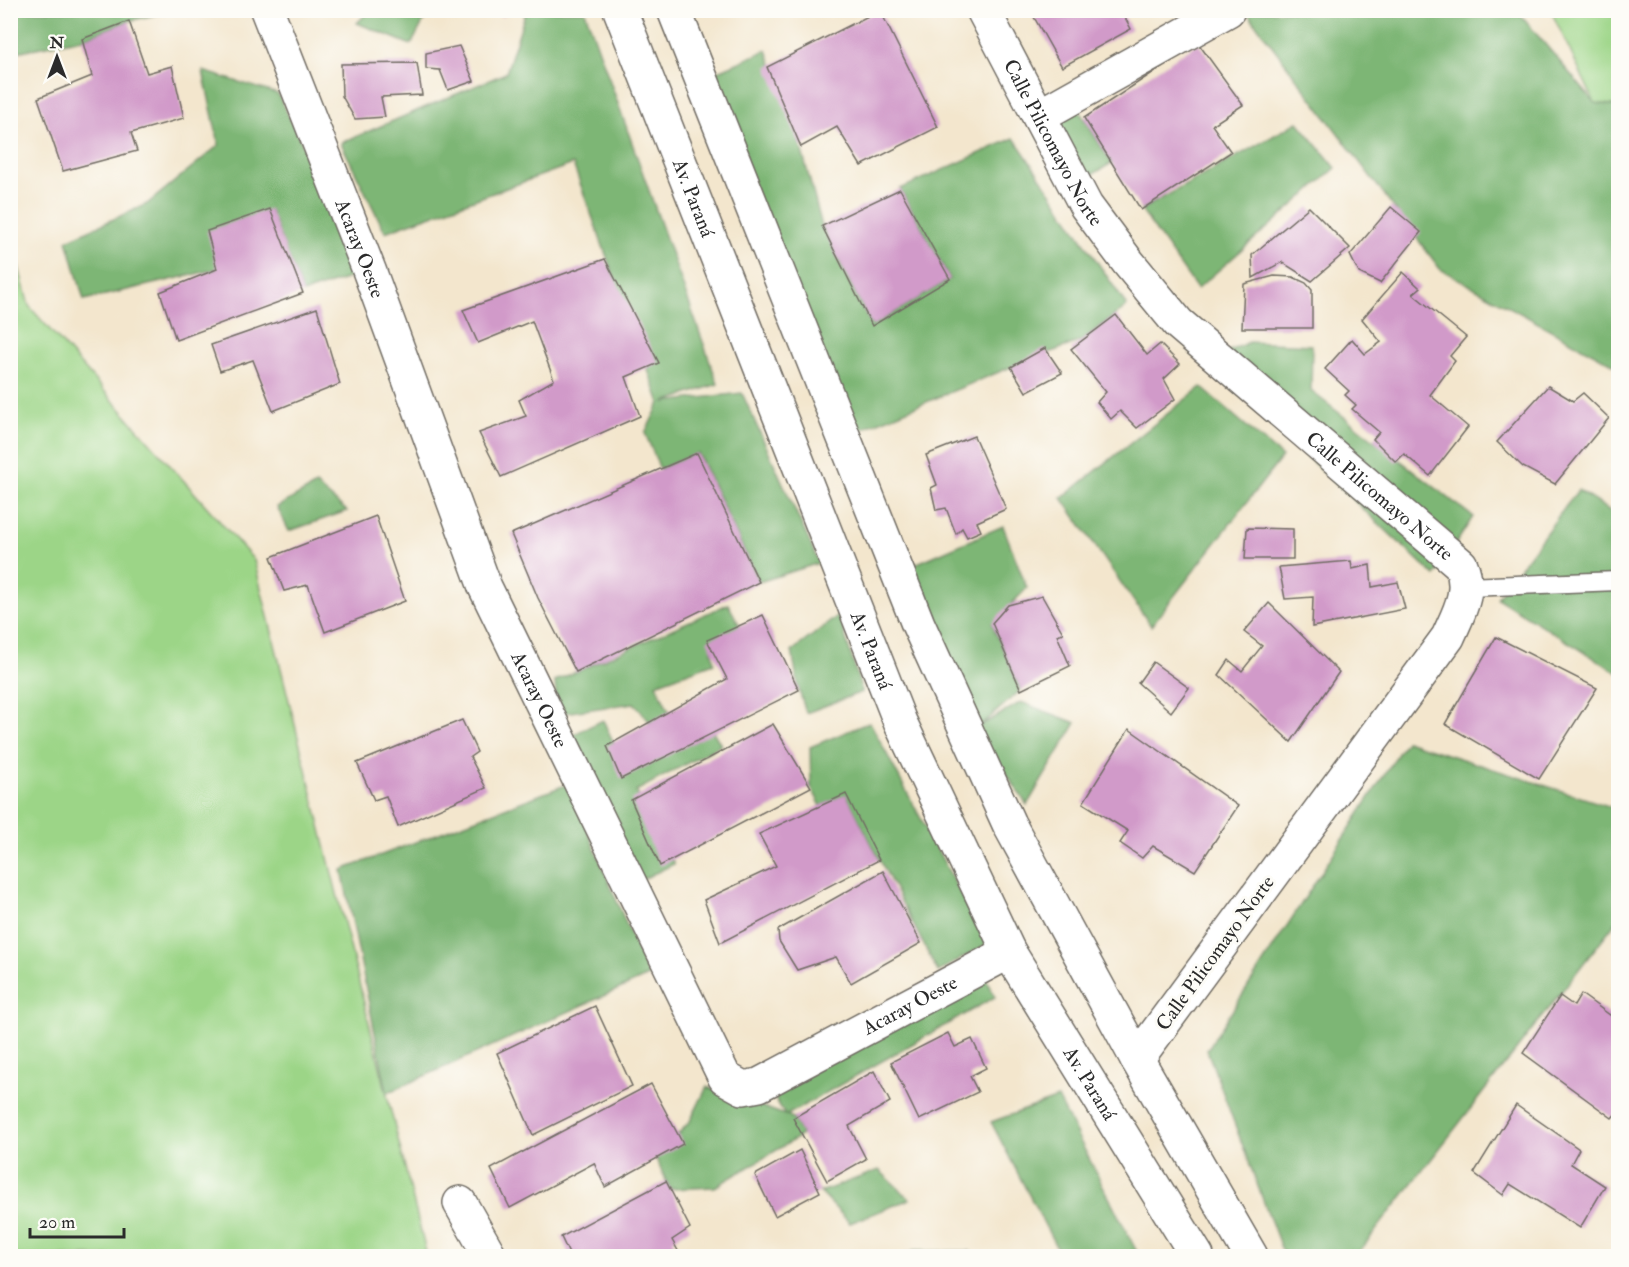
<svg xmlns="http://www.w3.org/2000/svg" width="1629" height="1267" viewBox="0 0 1629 1267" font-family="'IM FELL Double Pica',serif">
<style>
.green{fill:#9cd587;stroke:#648059;stroke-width:1.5}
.forest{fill:#7db674;stroke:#547050;stroke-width:1.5}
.building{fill:#d19ac9}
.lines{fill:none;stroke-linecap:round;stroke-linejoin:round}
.lane-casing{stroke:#716c64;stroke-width:21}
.street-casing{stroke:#716c64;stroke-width:36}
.secondary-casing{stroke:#716c64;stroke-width:36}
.lane{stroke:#fff;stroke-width:18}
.street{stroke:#fff;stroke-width:33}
.secondary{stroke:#fff;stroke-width:33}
.labels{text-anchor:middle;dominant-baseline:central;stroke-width:6;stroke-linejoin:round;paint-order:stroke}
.street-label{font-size:20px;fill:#2b2b2b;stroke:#fdfcf7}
</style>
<rect width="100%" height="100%" fill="#fdfcf7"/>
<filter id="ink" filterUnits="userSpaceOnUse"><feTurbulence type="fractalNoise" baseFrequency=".0167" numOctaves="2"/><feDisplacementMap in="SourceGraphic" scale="12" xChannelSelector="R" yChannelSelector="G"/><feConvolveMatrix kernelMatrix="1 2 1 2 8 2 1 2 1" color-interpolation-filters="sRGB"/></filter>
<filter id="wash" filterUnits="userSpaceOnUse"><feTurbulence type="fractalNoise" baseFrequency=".008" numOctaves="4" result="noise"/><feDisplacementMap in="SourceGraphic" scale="24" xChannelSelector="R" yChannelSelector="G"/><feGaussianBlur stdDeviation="1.35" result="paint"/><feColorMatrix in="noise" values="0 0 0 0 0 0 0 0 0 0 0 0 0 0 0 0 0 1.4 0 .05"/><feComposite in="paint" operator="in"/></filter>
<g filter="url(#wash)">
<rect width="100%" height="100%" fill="#f3e6cd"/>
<g class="green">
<path d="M1551 11H1618V106L1595 103Z"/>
<path d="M10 234 29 306 254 560 427 1256H11Z"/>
</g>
<g class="forest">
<path d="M11 11H172L129 21 82 39 11 53Z"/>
<path d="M369 11V10L429 11 411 45 357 23Z"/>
<path d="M526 11H585L718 384 664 402 742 393 819 563 759 582 698 453 660 469 645 433 660 403 573 164 385 232 341 143 506 73Z"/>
<path d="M1246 11H1517L1595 103 1618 106V367L1440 269Z"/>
<path d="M767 50 801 147 822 226 872 326 950 279 900 189 1014 138 1127 306 1081 341 1011 367 847 435 705 77Z"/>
<path d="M203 71 278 94 364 273 303 293 270 210 217 269 84 300 67 240 147 204 219 145Z"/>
<path d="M1074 103 1112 163 1078 183 1046 108Z"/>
<path d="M1298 122 1336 168 1197 289 1141 210Z"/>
<path d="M1249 342 1312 345 1311 391 1473 517 1435 576 1205 362Z"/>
<path d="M1201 387 1282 457 1151 626 1062 498Z"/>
<path d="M316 485 347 511 289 531 277 507Z"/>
<path d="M1578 490 1618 516V673L1497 598Z"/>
<path d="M1003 526 1027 588 992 624 1021 690 980 726 1021 702 1076 723 1027 805 977 729 906 568Z"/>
<path d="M728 604 743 631 711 644 714 663 656 684 672 717 654 727 634 703 557 714 555 681Z"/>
<path d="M839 615 862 692 806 713 799 690 792 651Z"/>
<path d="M603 720 626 769 710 726 721 745 636 791 674 864 639 881 574 734Z"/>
<path d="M870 722 987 944 938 972 846 795 821 806 811 787 810 747Z"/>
<path d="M1406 741 1618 809V919L1356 1256H1284L1207 1050Z"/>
<path d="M568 784 648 976 387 1093 342 870Z"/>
<path d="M984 974 995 997 787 1115 793 1118 802 1135 715 1187 670 1189 656 1159 690 1121 707 1087 785 1115 771 1091Z"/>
<path d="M1058 1098 1139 1256H1061L991 1122Z"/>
<path d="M879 1170 910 1199 850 1223 820 1192Z"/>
<path d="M914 1251H970L980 1256H902Z"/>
</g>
<g id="blocks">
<g class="building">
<path d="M498 10H517V11L501 17Z"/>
<path d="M880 10 938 127 861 166 837 127 801 147 767 67Z"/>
<path d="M1030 10H1121L1131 29 1062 67Z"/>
<path d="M129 21 147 73 172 66 184 118 131 133 137 151 63 171 38 98 92 76 82 39Z"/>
<path d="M1198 43 1243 105 1212 125 1231 152 1141 210 1084 118Z"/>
<path d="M459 46 474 81 448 90 440 70 426 69V53Z"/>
<path d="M417 63 422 95 381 97 385 117 355 119 342 96 341 64Z"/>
<path d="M900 189 950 279 872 326 822 226Z"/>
<path d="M1309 207 1350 248 1312 281 1282 262 1253 278 1252 255Z"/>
<path d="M1391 207 1421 232 1380 283 1359 273 1350 255Z"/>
<path d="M270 209 303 293 176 340 160 292 217 269 207 231Z"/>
<path d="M605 259 659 363 626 377 640 416 501 477 479 433 526 416 519 400 554 380 532 321 478 343 463 310Z"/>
<path d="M1403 272 1420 288 1413 294 1466 337 1450 356 1455 361 1430 395 1468 427 1430 476 1404 454 1396 462 1373 439 1379 432 1352 409 1356 405 1345 395 1349 391 1325 369 1352 339 1365 354 1381 342 1362 319Z"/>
<path d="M1274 276 1293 277 1306 283 1312 290V328H1242L1244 284Z"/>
<path d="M317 308 340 384 273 411 253 360 220 371 211 345Z"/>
<path d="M1116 315 1147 355 1160 344 1180 364 1164 379 1175 399 1137 428 1120 411 1111 419 1097 402 1106 392 1071 349Z"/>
<path d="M1045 348 1062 373 1026 392 1011 367Z"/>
<path d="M1548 386 1573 401 1583 393 1609 418 1555 484 1523 467 1497 442Z"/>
<path d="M974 436 1006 509 977 522 981 531 967 537 962 528 956 534 946 508 936 510 931 488 937 485 926 455Z"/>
<path d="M697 453 759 582 576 672 538 598 511 534Z"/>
<path d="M376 516 405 601 325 632 308 585 284 591 271 557Z"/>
<path d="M1247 528 1293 529V559H1245Z"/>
<path d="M1351 561 1352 569 1370 565 1372 587 1398 582 1405 609 1312 627 1313 597 1285 599 1279 567Z"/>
<path d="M1042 596 1063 633 1057 635 1070 666 1021 690 992 623 1008 605Z"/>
<path d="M1269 603 1339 672 1291 742 1219 675 1229 660 1242 671 1262 646 1244 632Z"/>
<path d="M763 615 799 690 621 779 607 746 727 679 707 640Z"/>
<path d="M1496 637 1597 688 1539 779 1445 724Z"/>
<path d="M1153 662 1189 688 1171 712 1138 683Z"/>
<path d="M462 720 477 752 470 757 486 788 398 827 386 796 374 800 357 763Z"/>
<path d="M773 724 811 787 660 866 631 800Z"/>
<path d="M1129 729 1238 806 1195 871 1153 846 1142 858 1120 843 1128 831 1083 803Z"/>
<path d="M846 794 879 860 720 943 704 900 776 866 759 834Z"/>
<path d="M883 871 921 943 851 983 836 957 797 970 779 941 778 930Z"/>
<path d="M1581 994 1618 1021V1111L1612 1118 1523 1053 1560 996 1574 1006Z"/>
<path d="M595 1006 632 1086 533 1135 497 1053Z"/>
<path d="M948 1033 955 1047 972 1039 986 1068 970 1076 978 1092 919 1120 891 1062Z"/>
<path d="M874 1071 890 1102 849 1126 866 1159 827 1181 793 1118Z"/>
<path d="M651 1084 683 1144 605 1187 594 1163 510 1208 491 1169Z"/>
<path d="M1516 1105 1579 1149 1571 1164 1605 1186 1580 1228 1510 1184 1503 1195 1474 1173Z"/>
<path d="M800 1150 820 1192 775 1216 755 1175Z"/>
<path d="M666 1181 690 1228 672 1240 681 1256H570L561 1237Z"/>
</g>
</g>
</g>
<g filter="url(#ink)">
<use href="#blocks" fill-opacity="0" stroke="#716c64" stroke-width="1.5"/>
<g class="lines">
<defs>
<path id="lane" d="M1467 587 1618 581"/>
<g id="street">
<path id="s1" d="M267 10 369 270 485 587 725 1078 743 1088 759 1085 1009 952"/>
<path id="s2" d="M983 10 1086 206 1127 261 1178 323 1461 565C1472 591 1459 612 1448 637L1137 1059"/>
<path d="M1039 116 1228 10"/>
<path d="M460 1203 490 1256"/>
</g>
<g id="secondary">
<path id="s3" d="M620 10 900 722 1009 952 1197 1256"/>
<path d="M674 10 918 624 1009 824 1137 1059 1251 1256"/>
</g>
</defs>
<use href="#lane" class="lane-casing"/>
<use href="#street" class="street-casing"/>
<use href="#secondary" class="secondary-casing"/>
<use href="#lane" class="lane"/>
<use href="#street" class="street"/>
<use href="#secondary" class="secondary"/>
</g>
</g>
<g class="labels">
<g class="street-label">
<text stroke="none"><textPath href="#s2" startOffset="150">Calle Pilicomayo Norte</textPath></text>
<text stroke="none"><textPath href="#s3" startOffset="202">Av. Paraná</textPath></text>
<text stroke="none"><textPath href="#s1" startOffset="256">Acaray Oeste</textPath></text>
<text stroke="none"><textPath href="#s2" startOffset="636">Calle Pilicomayo Norte</textPath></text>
<text stroke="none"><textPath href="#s3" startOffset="688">Av. Paraná</textPath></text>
<text stroke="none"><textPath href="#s1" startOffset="742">Acaray Oeste</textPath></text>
<text transform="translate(1215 953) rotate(-54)">Calle Pilicomayo Norte</text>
<text stroke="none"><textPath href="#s1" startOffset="1371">Acaray Oeste</textPath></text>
<text stroke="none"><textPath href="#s3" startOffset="1174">Av. Paraná</textPath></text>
</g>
</g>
<rect width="1629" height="1267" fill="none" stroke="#fdfcf7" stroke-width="36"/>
<g transform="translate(57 57)" stroke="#fdfcf7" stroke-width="4.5" paint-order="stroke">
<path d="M0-4.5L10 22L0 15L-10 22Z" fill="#2b2b2b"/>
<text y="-9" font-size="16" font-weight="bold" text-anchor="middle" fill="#2b2b2b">N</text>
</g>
<path d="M30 1228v9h94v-9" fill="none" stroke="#2b2b2b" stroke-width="3"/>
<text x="39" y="1228" font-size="18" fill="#2b2b2b" stroke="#fdfcf7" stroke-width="4.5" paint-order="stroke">20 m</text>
</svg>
